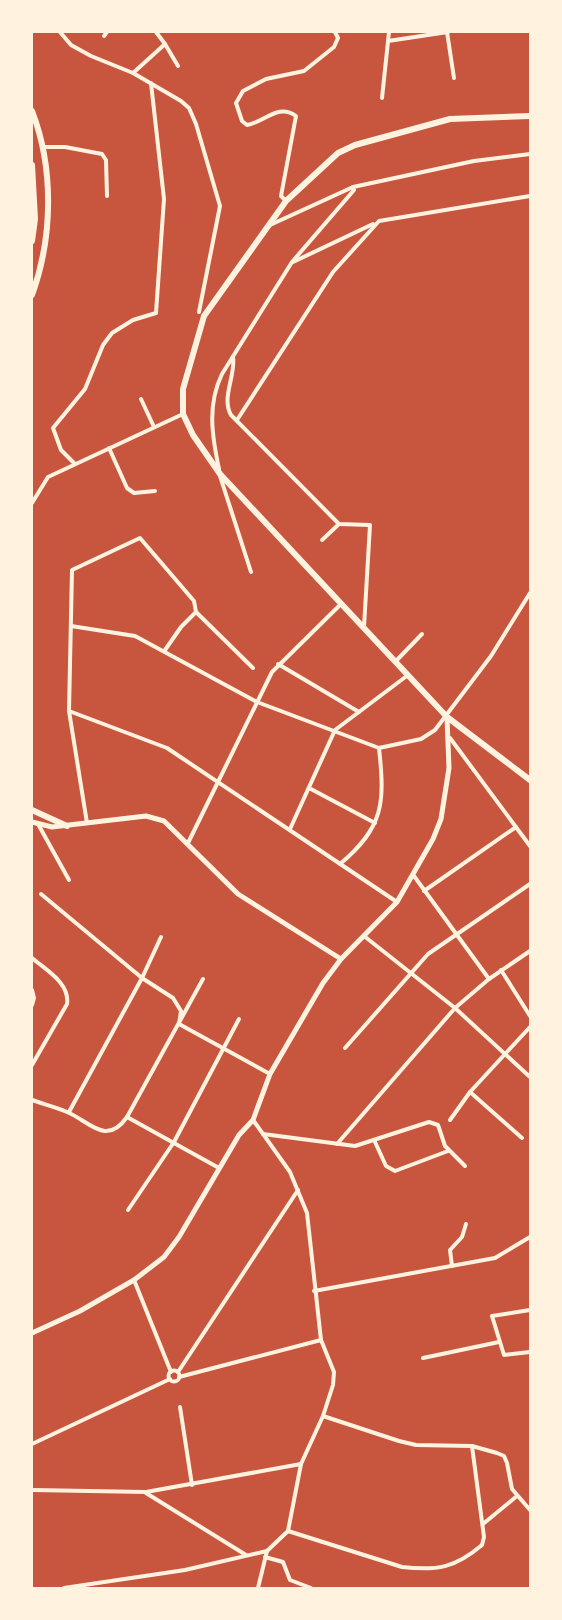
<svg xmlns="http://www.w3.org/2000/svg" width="562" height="1620" viewBox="0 0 562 1620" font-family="Manrope,sans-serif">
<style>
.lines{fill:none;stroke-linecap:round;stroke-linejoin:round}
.minor{stroke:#fff3e0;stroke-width:4}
.secondary{stroke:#fff3e0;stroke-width:5}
.primary{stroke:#fff3e0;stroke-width:6}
.trunk{stroke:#fff3e0;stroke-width:6}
</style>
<rect width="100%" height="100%" fill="#c8553d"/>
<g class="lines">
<g class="minor">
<path d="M60 32 71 45 91 56 133 73 181 101 189 108 196 124 220 206 199 312"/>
<path d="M447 32 454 78"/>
<path d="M104 36 107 32"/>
<path d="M388 41 448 32"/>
<path d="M165 44 178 66"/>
<path d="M133 73 165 44 156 32"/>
<path d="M382 98 389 32"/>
<path d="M43 147H65L102 154 106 160 107 196"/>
<path d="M286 201 281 196 296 116C278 103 265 122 247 125L242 121 236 103 243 91 266 79 304 71 334 47 338 38 335 32"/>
<path d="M270 225 353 187"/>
<path d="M293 262 373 224"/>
<path d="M233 357C236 375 221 398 231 415L339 524 370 525 364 627"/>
<path d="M141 399 154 427"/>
<path d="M237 420 333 272 379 221 530 196"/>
<path d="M109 448 127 488 134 493 155 491"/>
<path d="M74 463 61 450 53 428 85 389 103 345 112 333 133 320 156 313 164 199 151 83"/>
<path d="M219 469C212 436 207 405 222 374L292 262 354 190 353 187 474 161 530 154"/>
<path d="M220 476 251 572"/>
<path d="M32 503 48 477 183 414"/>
<path d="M322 540 339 524"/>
<path d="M71 626 135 636 257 702 379 748 421 739 435 730 491 656 530 593"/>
<path d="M165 650 181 627 196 612"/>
<path d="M396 661 422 634"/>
<path d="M278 664 359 712"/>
<path d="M69 711 167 748 397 902"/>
<path d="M450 738 530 846"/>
<path d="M309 788 375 823"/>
<path d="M87 823 69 711 72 570 140 538 194 601 196 612 253 668"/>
<path d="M38 824 69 880"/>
<path d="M290 829 335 730 408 675"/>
<path d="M188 843 272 672 341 604"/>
<path d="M340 864C384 827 385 803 379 748"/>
<path d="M414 876 489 979"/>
<path d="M424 891 516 827"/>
<path d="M41 894 142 978 173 998 181 1011 179 1024 270 1074"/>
<path d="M364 936 455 1008 530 1077"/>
<path d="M32 958C46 970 70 983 67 1004L32 1065"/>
<path d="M501 970 530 1016"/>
<path d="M32 990 34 998 32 1005"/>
<path d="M345 1048 428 954 530 884"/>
<path d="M470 1092 522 1138"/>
<path d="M32 1100C43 1104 56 1107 67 1112 89 1121 106 1147 127 1117L219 1168"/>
<path d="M69 1112 142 978 161 937"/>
<path d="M127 1117 203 979"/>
<path d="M253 1120 290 1172 307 1213 321 1340 334 1372 333 1385 323 1416 301 1464 288 1531 267 1551 258 1588"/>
<path d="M450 1120 470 1092 530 1027"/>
<path d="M263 1134 355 1146 429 1122 438 1125 445 1146 465 1166"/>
<path d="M375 1142 386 1166 395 1171 448 1151"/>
<path d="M337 1144 455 1008 489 979 530 951"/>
<path d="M128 1210 174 1142 239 1019"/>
<path d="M452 1266 450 1250 462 1237 466 1224"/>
<path d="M134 1280 171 1372"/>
<path d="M314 1291 495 1258 530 1237"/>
<path d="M530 1310 492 1316 504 1355 530 1352"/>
<path d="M423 1358 499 1342"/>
<circle cx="174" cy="1376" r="5.5"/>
<path d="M178 1372 298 1190"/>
<path d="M179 1377 321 1340"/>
<path d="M180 1407 192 1485"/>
<path d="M323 1416 399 1441 416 1445 472 1446 497 1453 504 1456 507 1463 512 1489 530 1510"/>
<path d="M32 1444 170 1379"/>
<path d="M32 1490 146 1492 301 1464"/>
<path d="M146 1493 246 1555"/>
<path d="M483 1524 517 1496"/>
<path d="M288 1531 402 1567C437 1571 455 1568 482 1545L484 1537 472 1446"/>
<path d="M265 1557 283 1562 290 1580 311 1588"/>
<path d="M64 1588 185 1570 267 1551"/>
</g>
<g class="secondary">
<path d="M32 822 52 827 146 816 164 821 238 894 341 959"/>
<path d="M32 1333 80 1311 134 1280 164 1257 179 1237 239 1135 253 1120 270 1074 323 983 341 959 397 902 433 839 441 819 449 768 447 717"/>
</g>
<path class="primary" d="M530 116 450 119 355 145 338 153 286 201 204 316 183 389V414L193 435 220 474 447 717 530 780"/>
<g class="trunk">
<path d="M32 111C54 168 53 237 32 295"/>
<path d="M32 165 35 219 32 241"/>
<path d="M32 810 67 826"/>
</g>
</g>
<rect width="562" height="1620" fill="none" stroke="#fff3e0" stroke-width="66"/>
</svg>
